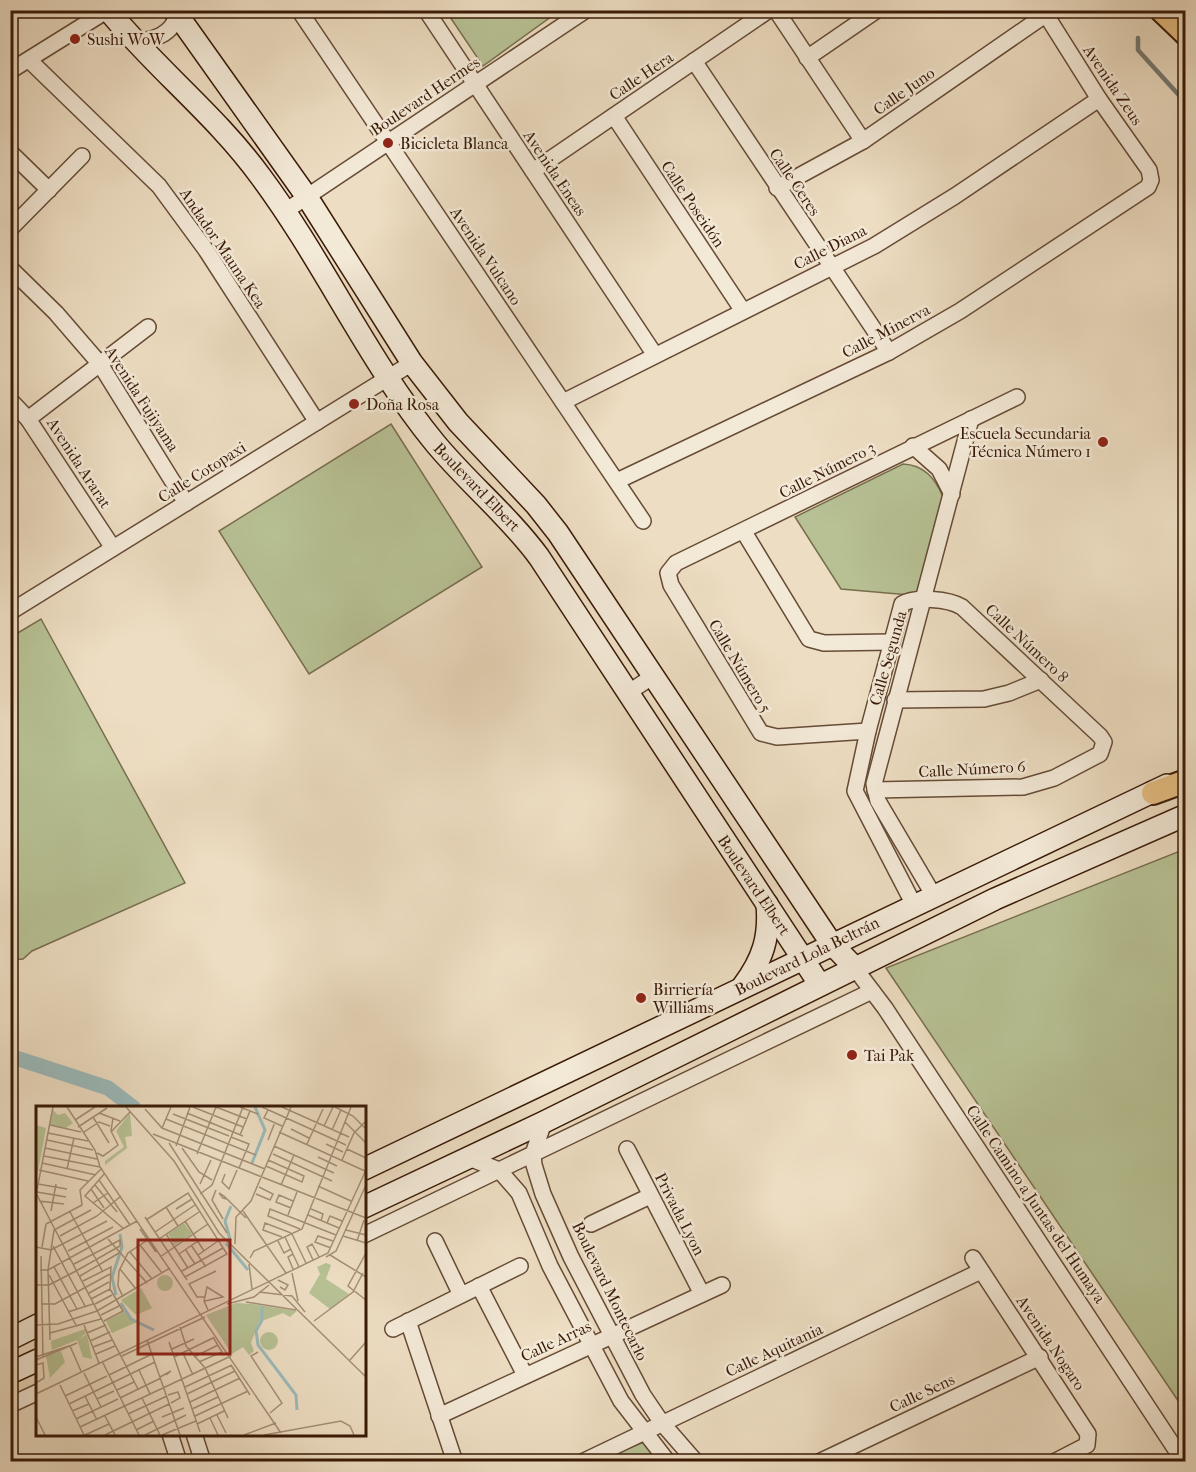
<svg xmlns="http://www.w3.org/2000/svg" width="1196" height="1472" viewBox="0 0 1196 1472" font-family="'IM FELL French Canon',serif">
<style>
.green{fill:#b7c194;stroke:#786e4e;stroke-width:1.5}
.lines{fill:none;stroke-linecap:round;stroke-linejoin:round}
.stream{stroke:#747a73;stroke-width:4.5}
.canal{stroke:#9bbabb;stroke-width:15}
.street-casing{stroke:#664b36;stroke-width:18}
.secondary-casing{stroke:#391a07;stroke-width:24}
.primary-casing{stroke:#391a07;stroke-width:26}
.street{stroke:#f3e9d7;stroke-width:15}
.secondary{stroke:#f3e9d7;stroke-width:21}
.primary{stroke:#e6be81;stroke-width:22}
.poi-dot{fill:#8f2418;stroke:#f3e9d7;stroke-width:2}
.labels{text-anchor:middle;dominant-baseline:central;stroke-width:5;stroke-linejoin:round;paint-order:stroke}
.poi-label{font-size:16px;fill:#391a07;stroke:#f3e9d7;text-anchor:start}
.street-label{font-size:16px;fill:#391a07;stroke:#f3e9d7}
.inset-river{fill:none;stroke:#9bbabb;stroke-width:3}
.inset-road{fill:none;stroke:#a58f77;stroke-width:1.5}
.view{fill:#8f2418;fill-opacity:0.15;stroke:#8f2418;stroke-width:3}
.inset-edge{fill:none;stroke:#391a07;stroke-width:3}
</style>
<rect width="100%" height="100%" fill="#edddc2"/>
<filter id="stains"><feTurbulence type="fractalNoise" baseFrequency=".00333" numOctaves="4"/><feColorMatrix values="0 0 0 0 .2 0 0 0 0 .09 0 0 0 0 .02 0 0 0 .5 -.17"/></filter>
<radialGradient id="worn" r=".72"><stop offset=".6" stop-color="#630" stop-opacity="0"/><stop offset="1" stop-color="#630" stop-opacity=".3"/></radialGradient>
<g class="green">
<path d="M446 11H559L483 66Z"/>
<path d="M391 424 482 567 309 674 219 531Z"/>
<path d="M903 464C924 465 935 478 943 497L921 596 841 589 795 517Z"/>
<path d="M41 619 185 883 32 951 23 959 11 960V637Z"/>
<path d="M1185 849V1411L886 968Z"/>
<path d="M644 1442 662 1462H595Z"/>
</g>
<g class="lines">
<path class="stream" d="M1138 38V50L1186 103"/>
<path class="canal" d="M10 1056 108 1088 134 1108"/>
<defs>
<g id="street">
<path d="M299 10 643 521"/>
<path d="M426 10 655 355"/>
<path d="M776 10 863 141"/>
<path d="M134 42C153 40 173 35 177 14"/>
<path d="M807 58 877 10"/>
<path d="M29 60 159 186 206 250 317 422"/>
<path d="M694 61 889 352"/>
<path d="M10 71 108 10"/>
<path d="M614 116 743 311"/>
<path d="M10 152 49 190"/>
<path d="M533 171 769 10"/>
<path d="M777 188 863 141 1045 15"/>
<path d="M284 212 586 10"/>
<path d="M10 229 82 156"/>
<path d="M10 268 56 313 100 364 186 503"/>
<path d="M10 400 28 419 113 548"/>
<path d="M563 402 874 246 955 196 1099 99"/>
<path d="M28 419 148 327"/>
<path d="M913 446 939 469 952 494"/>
<path d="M617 481 889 352 960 311 1148 187 1151 180 1149 170 1099 99 1043 10"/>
<path d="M744 532 809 639 824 643 891 642"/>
<path d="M10 612 412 363"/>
<path d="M626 694 652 677"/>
<path d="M895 700 984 699 1009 693 1041 680"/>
<path d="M868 731 777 737 761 733 671 585 668 573 676 563 1017 397"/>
<path d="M875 790 1023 787 1054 778 1100 754 1104 742 1100 736 962 607C949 599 915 596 902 604L868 731 855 791 914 905"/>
<path d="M934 896 878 801 874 784 971 419"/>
<path d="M854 967 885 1008 1184 1462"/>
<path d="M544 1122 533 1154 534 1165 543 1194 571 1257 643 1395 662 1423 696 1462"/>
<path d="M627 1149 702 1294"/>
<path d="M469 1158 499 1170 519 1193 550 1266 621 1401 668 1462"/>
<path d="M591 1224 650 1196"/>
<path d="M364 1235 872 991"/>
<path d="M435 1241 461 1295"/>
<path d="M973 1258 1088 1434 1087 1445 1054 1462"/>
<path d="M479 1286 525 1375"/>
<path d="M408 1321 455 1462"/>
<path d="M393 1329 520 1266"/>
<path d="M10 1405 38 1392"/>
<path d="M439 1416 722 1285"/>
<path d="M170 1434 179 1462"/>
<path d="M194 1434 203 1462"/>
<path d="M582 1462 981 1271"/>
<path d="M819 1462 1040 1357"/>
</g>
<g id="secondary">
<path d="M108 10C156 69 217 116 261 177 324 262 368 361 435 443 468 483 508 515 539 557L820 985"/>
<path d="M174 10 307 197 412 363 458 422 536 505 558 533 831 943 854 967"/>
<path d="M743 986C763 959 770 937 767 904"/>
<path d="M364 1169 1167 785"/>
<path d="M364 1207 544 1122 995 899 1186 815"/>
<path d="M10 1339 38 1325"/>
<path d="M10 1373 38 1360"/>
</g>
<g id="primary">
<path d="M1161 10 1186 34"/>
<path d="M1153 793 1186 781"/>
</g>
</defs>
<use href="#street" class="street-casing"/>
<use href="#secondary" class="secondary-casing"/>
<use href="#primary" class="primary-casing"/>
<use href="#street" class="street"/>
<use href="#secondary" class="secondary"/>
<use href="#primary" class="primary"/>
</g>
<g class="poi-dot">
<circle cx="75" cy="39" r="6"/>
<circle cx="388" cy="143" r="6"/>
<circle cx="354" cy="404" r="6"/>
<circle cx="1103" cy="442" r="6"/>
<circle cx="641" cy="998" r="6"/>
<circle cx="852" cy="1055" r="6"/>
</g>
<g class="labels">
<g class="poi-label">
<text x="87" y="39">Sushi WoW</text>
<text x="400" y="143">Bicicleta Blanca</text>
<text x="366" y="404">Doña Rosa</text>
<text x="1091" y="433" text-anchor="end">Escuela Secundaria<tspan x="1091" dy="18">Técnica Número 1</tspan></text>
<text x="653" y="989">Birriería<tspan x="653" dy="18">Williams</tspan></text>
<text x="864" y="1055">Tai Pak</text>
</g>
<g class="street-label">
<text transform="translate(641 76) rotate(-34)">Calle Hera</text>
<text transform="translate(1113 85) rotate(56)">Avenida Zeus</text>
<text transform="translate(904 91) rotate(-35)">Calle Juno</text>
<text transform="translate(425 96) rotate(-34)">Boulevard Hermes</text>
<text transform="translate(555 173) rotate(56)">Avenida Eneas</text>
<text transform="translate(795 182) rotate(56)">Calle Ceres</text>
<text transform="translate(693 204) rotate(56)">Calle Poseidón</text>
<text transform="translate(830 247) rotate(-27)">Calle Diana</text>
<text transform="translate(223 248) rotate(56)">Andador Mauna Kea</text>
<text transform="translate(486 256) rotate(56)">Avenida Vulcano</text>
<text transform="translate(886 331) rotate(-28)">Calle Minerva</text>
<text transform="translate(142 399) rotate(57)">Avenida Fujiyama</text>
<text transform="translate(79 463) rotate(57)">Avenida Ararat</text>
<text transform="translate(827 470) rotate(-27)">Calle Número 3</text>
<text transform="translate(202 472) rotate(-32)">Calle Cotopaxi</text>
<text transform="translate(477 487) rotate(46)">Boulevard Elbert</text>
<text transform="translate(1027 643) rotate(43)">Calle Número 8</text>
<text transform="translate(888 658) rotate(-74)">Calle Segunda</text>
<text transform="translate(740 666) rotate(59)">Calle Número 5</text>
<text transform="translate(972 769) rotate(-3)">Calle Número 6</text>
<text transform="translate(754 885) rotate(56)">Boulevard Elbert</text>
<text transform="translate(807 956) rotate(-26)">Boulevard Lola Beltrán</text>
<text transform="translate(1036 1204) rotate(56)">Calle Camino a Juntas del Humaya</text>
<text transform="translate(680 1214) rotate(63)">Privada Lyon</text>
<text transform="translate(610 1291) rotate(64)">Boulevard Montecarlo</text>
<text transform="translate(556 1341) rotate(-25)">Calle Arras</text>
<text transform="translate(1051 1343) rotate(56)">Avenida Nogaro</text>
<text transform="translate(774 1350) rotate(-25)">Calle Aquitania</text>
<text transform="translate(922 1393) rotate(-25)">Calle Sens</text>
</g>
</g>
<g transform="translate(36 1106)">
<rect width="330" height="330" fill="#edddc2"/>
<path d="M17 4 22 9 29 7 37 17 30 22 14 19ZM94 7 96 30 89 31 91 42 69 59V55L88 41 80 25ZM0 19 10 22 0 76ZM148 117 156 128 139 139 132 128ZM290 157 295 159 290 173 313 188 294 203 273 187 284 168 281 161ZM121 177a8 8 0 1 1 16 0a8 8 0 1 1-16 0ZM105 182 116 202 100 209 85 194ZM200 197 217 198 261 205 254 211 247 207 223 216 215 237 218 245 213 249 207 241 196 248 170 209ZM89 205 101 216 76 227 70 215ZM49 223 50 227 42 234 51 228 56 253 47 251 41 234 16 244 15 235ZM224 235a9 9 0 1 1 18 0a9 9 0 1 1-18 0ZM25 245 29 256 14 272 10 250Z" fill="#b7c194"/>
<path class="inset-river" d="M216 57 229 24 219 1M194 133 189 115 195 100M190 137 212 164M80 189 76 171 86 141 84 128M85 197 95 213 118 224M226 200V214L220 225 222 239 260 289 261 304"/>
<path class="inset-road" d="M31 1 59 44 64 61 245 327M90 1 138 55 183 127 330 271M157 1 207 21M204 1 222 8M226 1 310 39M246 1 313 31M299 1 317 10 330 23M109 3 126 22 229 63M232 4 228 12 246 20M63 7 84 15M151 7 207 30M137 8 193 30M57 11 73 37M130 13 220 49M39 14 59 1M309 16 330 37M14 19 45 26M288 20 297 1M42 21 71 2M126 22 135 1M255 23 273 32M296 24 305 4M48 26 63 16 74 20M75 26 94 6M243 26 329 65M12 27 52 35M117 28 330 112M204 29 214 5M195 31 213 38 203 62M11 34 57 44M232 34 239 16M133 37 191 127M271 38 287 3M290 38 307 46M140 40 154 1M238 40 298 67M9 42 61 53M146 42 163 66 176 74M311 43 330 52M61 47 67 50 82 39 75 25 77 12M161 48 180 1 211 13M237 48 296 75M8 50 64 61M282 51 301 60M306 54 318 27 330 15M6 57 60 69M230 60 266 76 268 70 232 54M31 63 38 32M3 64 52 75M69 67 49 90 88 123M189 68 186 76 193 83 201 64M63 74 94 119M2 78 31 83M164 78 175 54M59 79 81 106M245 79 258 49M282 80 315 95M55 83 68 102M180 84 176 94 187 113M1 86 30 91M0 87 102 283M183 87 188 90 191 93 187 92ZM164 88 176 79 207 1M220 88 234 94 237 88 223 81M0 89 17 1M191 93 210 112M3 95 28 98M57 97 72 87M130 101 142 120M255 102 240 96 243 89 257 95M140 103 156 93M275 103 287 108 285 115M15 105 20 78M207 105 250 167M34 106 67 166M252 109 261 86M272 109 303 122M109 111 151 174M110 114 152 87 191 148 149 171M149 115 168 145M291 117 294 110 306 115M10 118 46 99 44 84 66 62M104 123 120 146M264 123 232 110 234 103 300 129M310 124 330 129M119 126 159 99M130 128 152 162M256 128 270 157M24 130 61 110 85 90M307 130 330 137M246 131 227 124 229 117 255 127M249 131 263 161M72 133 111 177M123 133 163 106M242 135 248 147 255 143M321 135 328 114M199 138 200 111 215 95 255 1M104 139 126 167M155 139 170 161M17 140 49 200M0 141 15 144 71 115M6 141 10 118M295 142 279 136 282 130 297 135M149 143 159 158M32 145 77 121M94 146 116 173M330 147 312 180 330 194M143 148 162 135M162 149 182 135M294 149 330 171M5 150 7 251M124 151 172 118M290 151 300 145 330 79M214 152 218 145 266 123 315 1M277 154 271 141 276 138 283 151M213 158 216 183M18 161 41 203M84 163 100 183M257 163 252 151 257 148M4 164H12L101 115M146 165 187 142M256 167 262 195M13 169 41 221M44 170 83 147M242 174 252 179 249 184 244 181M47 175 75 161 74 183 87 205 68 215M0 179H13L40 165 84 140V134L38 158M223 186 256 190 269 206M53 187 73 176M87 191 82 180 83 165 92 147 110 135M169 191H161L153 178 180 165M55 193 74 183M169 195 187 191 171 181 168 195 172 204M210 196 260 204M5 198H19L74 168M59 198 76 189M191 198 218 191 233 179M32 206 57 198M65 209 83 200M278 215 317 186 327 167M0 219 22 218 61 205 134 162M48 219 63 257M144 221 150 240 169 262 192 312M14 227 65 213M51 227 70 219M14 234 12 164 18 124 55 104M111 234 144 329M54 235 74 226M133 236 164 326M34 240 45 265M57 241 76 234M136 243 158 233M222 246 215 250 246 297 234 307M147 247 157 269M60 248 79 240M86 250 169 211M0 251 33 240M138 251 177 232M158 251 182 239M0 254 41 237M314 254 330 236M66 255 103 329M163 256 186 246 177 231M0 259 7 257 8 272 0 277M195 259 214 289M103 264 114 288M48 267 65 301M73 269 116 248M124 271 135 265 130 269M24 279 48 329M149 281 196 259M81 284 98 276M0 288 292 147 330 64M151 288 199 265M132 289 142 286 144 292 135 297M29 290 71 270M49 290 61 314M84 292 125 272M106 292 124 329M61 293 78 285M154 296 204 272M33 298 119 256M156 303 182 291M36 305 53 298M92 308 131 290M181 309 190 327M69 310 79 329M159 310 212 285M0 311 9 329M126 311 148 302M174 312 182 329M40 313 82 293M161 318 188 305M44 321 195 250M100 324 118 315M49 329 73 318M69 329 133 298M109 329 150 309M126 329 160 315M208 329 240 317M228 329 305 315 314 320 318 329"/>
<path class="view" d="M102 134H194V248H102Z"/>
<rect width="330" height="330" class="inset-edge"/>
</g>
<rect width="1196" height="1472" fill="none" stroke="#edddc2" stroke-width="36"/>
<rect x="12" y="12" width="1172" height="1448" fill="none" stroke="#391a07" stroke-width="3"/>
<rect x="18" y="18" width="1160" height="1436" fill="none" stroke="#391a07" stroke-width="1.5"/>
<rect width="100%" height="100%" filter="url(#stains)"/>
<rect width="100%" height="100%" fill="url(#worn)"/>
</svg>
